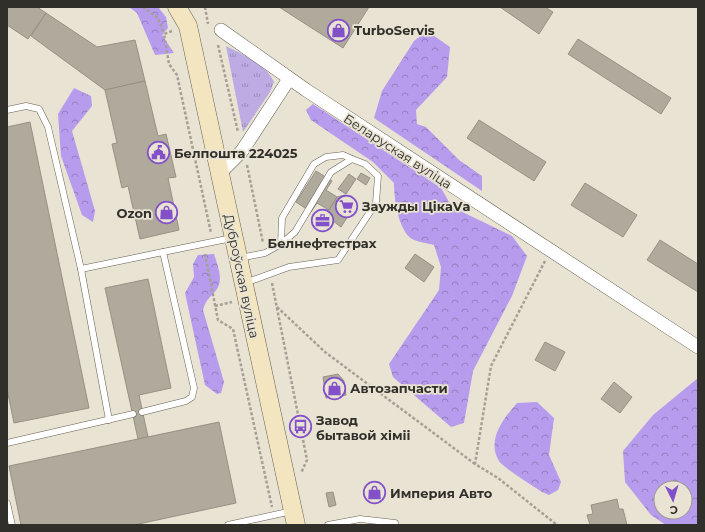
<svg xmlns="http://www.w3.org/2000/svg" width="705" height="532" viewBox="0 0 705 532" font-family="Montserrat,sans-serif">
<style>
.grass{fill:url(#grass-tufts)}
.forest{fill:url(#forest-crowns);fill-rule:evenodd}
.building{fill:#b0aa9c;stroke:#969183}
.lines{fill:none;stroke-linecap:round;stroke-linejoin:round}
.lane-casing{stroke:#656053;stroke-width:7}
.street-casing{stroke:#656053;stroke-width:14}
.secondary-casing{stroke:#656053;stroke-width:19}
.path{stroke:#a5a095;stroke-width:2.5;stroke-dasharray:3 2;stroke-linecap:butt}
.lane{stroke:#fff;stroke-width:6}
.street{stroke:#fff;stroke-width:13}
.secondary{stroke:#f2e5c0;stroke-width:18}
.labels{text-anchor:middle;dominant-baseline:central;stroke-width:3.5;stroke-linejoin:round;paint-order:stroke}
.poi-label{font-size:13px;font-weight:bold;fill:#312f29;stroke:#e9e3d4;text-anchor:start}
.street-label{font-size:13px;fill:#312f29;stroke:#e9e3d4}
</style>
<defs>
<pattern id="grass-tufts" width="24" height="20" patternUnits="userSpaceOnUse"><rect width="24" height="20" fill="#bdabe3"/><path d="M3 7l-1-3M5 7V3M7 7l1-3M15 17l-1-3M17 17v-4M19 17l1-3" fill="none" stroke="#9a8cb8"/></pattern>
<pattern id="forest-crowns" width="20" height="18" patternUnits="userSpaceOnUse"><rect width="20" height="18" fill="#b79bed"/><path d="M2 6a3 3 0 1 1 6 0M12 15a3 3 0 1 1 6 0" fill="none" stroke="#957fc0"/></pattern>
</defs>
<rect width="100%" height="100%" fill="#e9e3d4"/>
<path class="grass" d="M226 46C242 54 267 65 274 82L270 92 243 132Z"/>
<g class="forest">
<path d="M129 7H158L166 17 168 28 162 35 174 53 155 55 137 13Z"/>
<path d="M427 31 450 47 447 77 416 110 417 124 426 127 459 160 482 176V191L374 118 382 91 414 41Z"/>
<path d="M74 88 91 96 92 106 72 131 95 211 93 222 82 215 61 156 58 114Z"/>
<path d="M313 104 441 188 452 207 512 236 527 256 512 296 473 371 464 423 451 427 393 377 389 364 439 290 441 267 434 245C427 243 418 242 412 239 398 230 394 198 394 183L373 162 311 120 306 110Z"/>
<path d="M214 254C217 264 224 279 217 289 210 299 207 297 203 310L224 382 221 393 217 394 205 385 185 293 194 277 193 264 198 255Z"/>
<path d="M698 378V525H666L651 515 625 482 623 451 653 415ZM661 488H685V512H661Z"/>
<path d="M537 402 554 418 549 455 561 482 558 490 549 495 542 492C533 486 504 468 499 461 486 440 504 418 517 403Z"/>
</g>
<g class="building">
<path d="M7 7H37L46 13 28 39 7 25Z"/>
<path d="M279 7H369L343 48Z"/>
<path d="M500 7H545L553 12 539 34Z"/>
<path d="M46 13 97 47 135 40 145 81 105 90 31 36Z"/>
<path d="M578 39 671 98 661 114 568 54Z"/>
<path d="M145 81 158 136 166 134 176 177 168 178 179 230 140 239 128 186 122 188 112 144 117 143 105 90Z"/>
<path d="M479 120 546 162 534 181 467 138Z"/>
<path d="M30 122 89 408 14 423 7 389V127Z"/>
<path d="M316 171 332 181 326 190 337 197 329 210 317 203 311 212 296 202Z"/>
<path d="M361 173 370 178 366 185 357 179Z"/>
<path d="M349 174 356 179 346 194 338 189Z"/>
<path d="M585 183 637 215 623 237 571 205Z"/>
<path d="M345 195 357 202 341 227 329 218V210L337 197Z"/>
<path d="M322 214 329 220 323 228 315 222Z"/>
<path d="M660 240 698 264V292L647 260Z"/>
<path d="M415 254 434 267 424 282 405 268Z"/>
<path d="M148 279 171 388 139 395 148 437 138 439 105 288Z"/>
<path d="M545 342 565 352 555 371 535 360Z"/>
<path d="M338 374 344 381 346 395 326 398 323 377Z"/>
<path d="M614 382 632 397 620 413 601 399Z"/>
<path d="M219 422 236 503 134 525H21L9 466Z"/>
<path d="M380 485 382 498 371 500 369 486Z"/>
<path d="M333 492 336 505 329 507 326 493Z"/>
<path d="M617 499 619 509H623L627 525H590L587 515 593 514 591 505Z"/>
</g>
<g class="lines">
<defs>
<g id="lane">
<path d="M7 110 26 106 39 109 48 127 81 269 109 420"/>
<path d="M281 244 282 218 314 164 326 157 343 155 352 159"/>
<path d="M163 252 232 238"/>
<path d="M240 258 265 253 281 244 295 232 331 172 352 159 365 164 378 176 376 203 338 260 289 267 245 283"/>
<path d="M81 269 163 252 194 388 192 397 186 401 142 412"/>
<path d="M7 443 133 414"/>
<path d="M7 503 12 525"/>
<path d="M228 525 292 511"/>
<path d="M328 525 360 519 395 523V525"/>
</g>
<g id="street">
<path d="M221 30 306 90 698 347"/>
<path d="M219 174 242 151 289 79"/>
</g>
<path id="secondary" d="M177 7 188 26 296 525"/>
</defs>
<use href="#lane" class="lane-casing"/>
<use href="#street" class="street-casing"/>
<use href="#secondary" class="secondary-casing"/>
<g class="path">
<path d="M143 7 158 18 164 34"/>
<path d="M205 7 208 24"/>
<path d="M172 31 164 34 169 64 177 75 211 233"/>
<path d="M218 45 238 132"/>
<path d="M247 165 263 243"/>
<path d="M205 254 218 320 233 329 272 507"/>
<path d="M545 261 491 366 475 464 498 478 557 525"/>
<path d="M272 283 307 460 301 473"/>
<path d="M215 306 232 302"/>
<path d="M277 307 325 352 475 464"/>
<path d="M291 429 300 427"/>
</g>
<use href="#lane" class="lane"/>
<use href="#street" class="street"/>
<use href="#secondary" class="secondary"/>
</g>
<defs>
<symbol id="shop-ring" viewBox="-11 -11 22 22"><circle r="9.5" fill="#e9e3d4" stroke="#8250c8" stroke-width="1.5"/><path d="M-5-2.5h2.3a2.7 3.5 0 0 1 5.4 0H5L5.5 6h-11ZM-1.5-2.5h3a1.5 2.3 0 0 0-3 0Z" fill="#8250c8"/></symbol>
<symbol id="civic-ring" viewBox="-11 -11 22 22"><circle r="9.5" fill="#e9e3d4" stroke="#8250c8" stroke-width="1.5"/><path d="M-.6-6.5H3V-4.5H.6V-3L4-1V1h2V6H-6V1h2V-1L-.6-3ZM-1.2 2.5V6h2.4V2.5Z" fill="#8250c8"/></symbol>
<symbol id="supermarket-ring" viewBox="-11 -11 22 22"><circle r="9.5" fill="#e9e3d4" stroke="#8250c8" stroke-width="1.5"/><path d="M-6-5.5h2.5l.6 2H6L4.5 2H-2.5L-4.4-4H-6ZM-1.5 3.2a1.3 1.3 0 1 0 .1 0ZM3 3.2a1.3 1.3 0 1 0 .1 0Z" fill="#8250c8"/></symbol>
<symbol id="office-ring" viewBox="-11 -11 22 22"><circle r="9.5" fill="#e9e3d4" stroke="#8250c8" stroke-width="1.5"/><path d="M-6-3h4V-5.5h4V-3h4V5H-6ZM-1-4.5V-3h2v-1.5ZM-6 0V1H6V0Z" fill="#8250c8"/></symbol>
<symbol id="bus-ring" viewBox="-11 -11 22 22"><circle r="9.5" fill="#e9e3d4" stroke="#8250c8" stroke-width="1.5"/><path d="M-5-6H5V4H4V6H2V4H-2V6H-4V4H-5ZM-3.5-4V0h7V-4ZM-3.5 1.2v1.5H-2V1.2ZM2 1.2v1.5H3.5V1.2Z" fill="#8250c8"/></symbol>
</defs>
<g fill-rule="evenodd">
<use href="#shop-ring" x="326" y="18" width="25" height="25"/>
<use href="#civic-ring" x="146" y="140" width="25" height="25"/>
<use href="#supermarket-ring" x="334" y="194" width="25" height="25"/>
<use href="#shop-ring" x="154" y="200" width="25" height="25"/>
<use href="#office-ring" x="310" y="208" width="25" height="25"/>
<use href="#shop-ring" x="322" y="376" width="25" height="25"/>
<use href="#bus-ring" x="288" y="414" width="25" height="25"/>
<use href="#shop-ring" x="362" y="480" width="25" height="25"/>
</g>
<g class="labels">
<g class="poi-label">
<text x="354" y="30">TurboServis</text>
<text x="174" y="153">Белпошта 224025</text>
<text x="362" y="206">Заужды ЦікаVа</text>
<text x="152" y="213" text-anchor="end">Ozon</text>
<text x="322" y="243" text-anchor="middle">Белнефтестрах</text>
<text x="350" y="388">Автозапчасти</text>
<text x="316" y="420">Завод<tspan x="316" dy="15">бытавой хіміі</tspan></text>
<text x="390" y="493">Империя Авто</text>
</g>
<g class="street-label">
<text transform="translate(398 151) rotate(33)">Беларуская вуліца</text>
<text transform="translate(242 276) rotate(78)">Дуброўская вуліца</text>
</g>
</g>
<rect width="705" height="532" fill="none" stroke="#312f29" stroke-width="16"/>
<g transform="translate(673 500) rotate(175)"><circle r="19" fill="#e9e3d4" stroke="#9f9b90"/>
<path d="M0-3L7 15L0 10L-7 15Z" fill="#8250c8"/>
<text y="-6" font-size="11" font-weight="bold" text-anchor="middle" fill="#312f29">С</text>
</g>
</svg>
